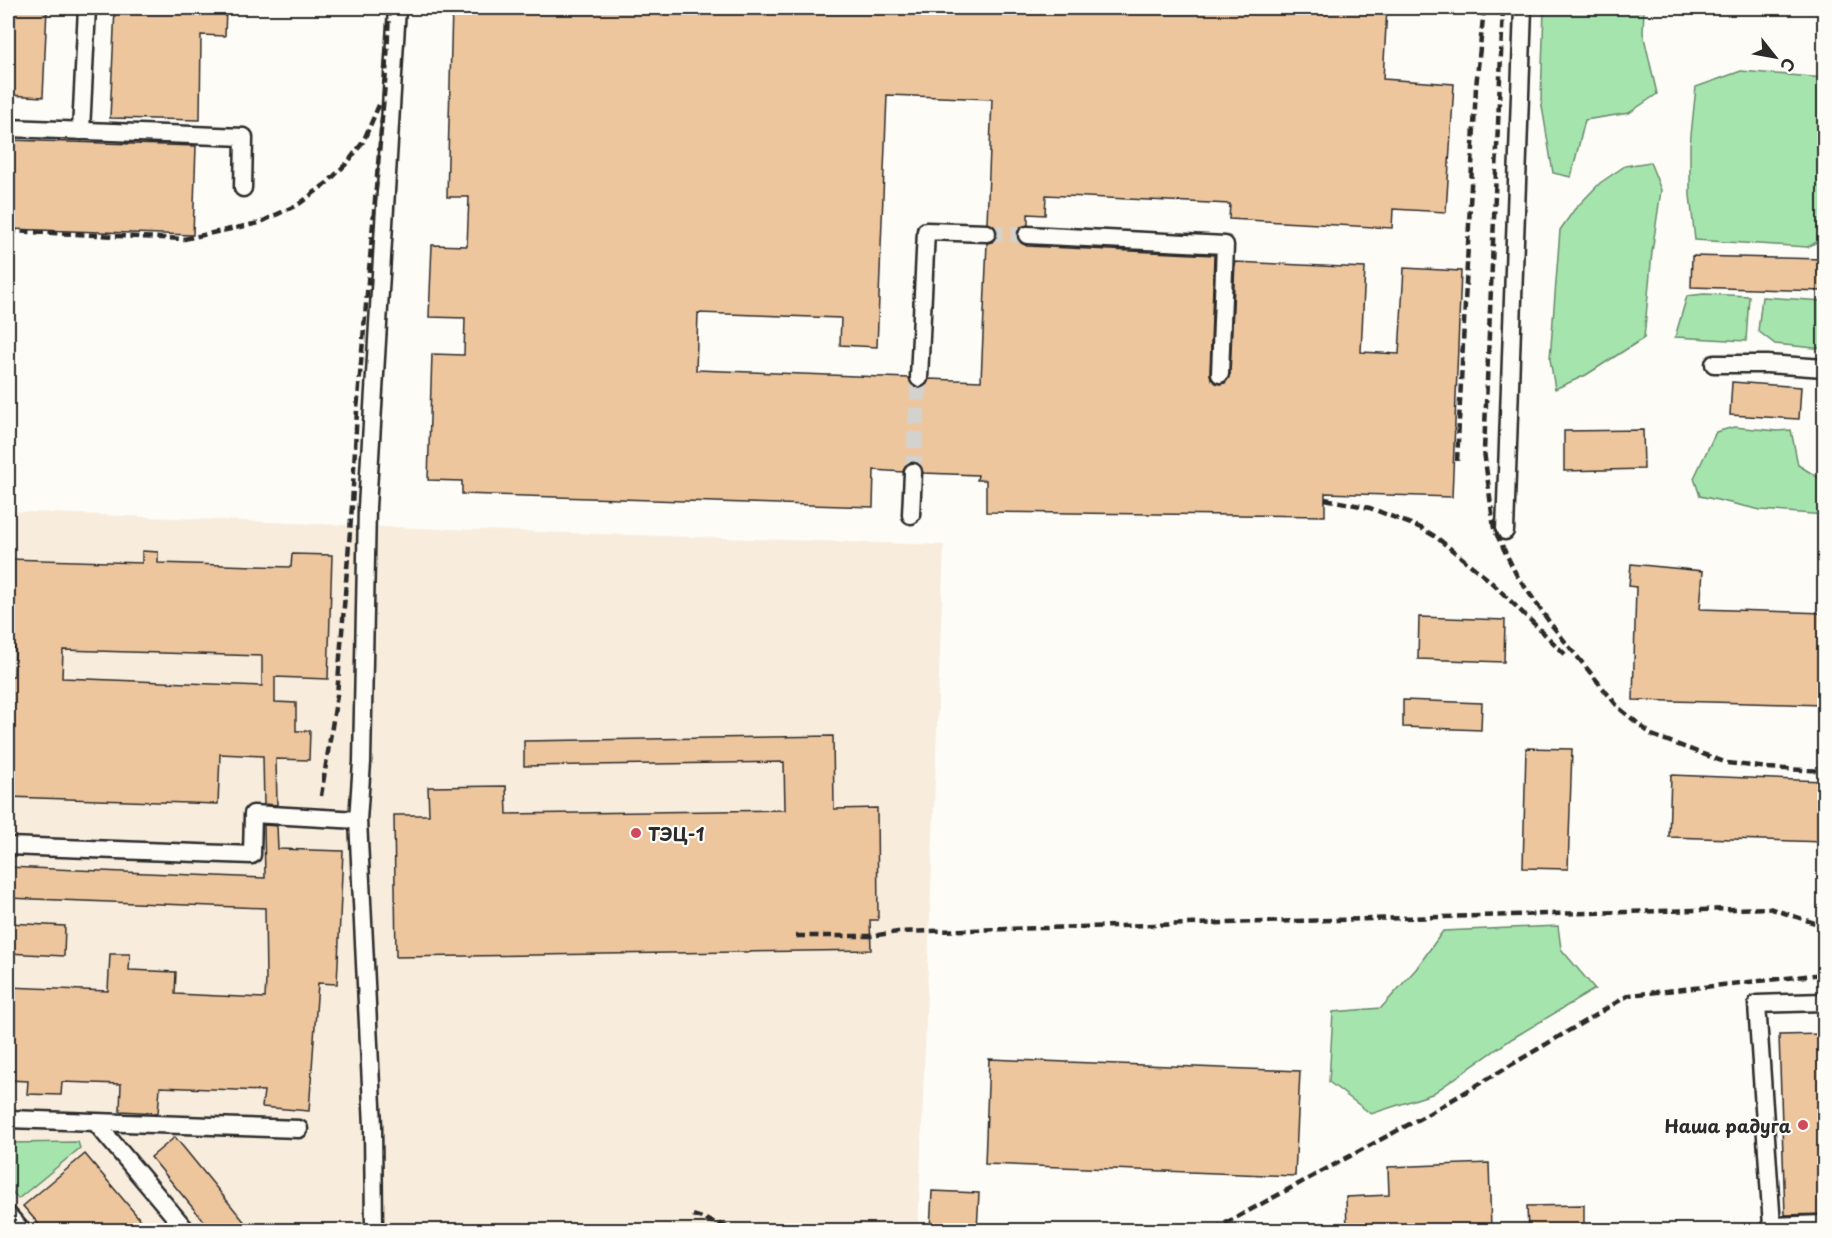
<svg xmlns="http://www.w3.org/2000/svg" width="1832" height="1238" viewBox="0 0 1832 1238" font-family="'Playpen Sans',sans-serif">
<style>
.built{fill:#f8ecdc}
.green{fill:#a5e5ad;stroke:#68886c;stroke-width:1.5}
.building{fill:#eec69e;stroke:#2b2b2b;stroke-width:1.5;fill-rule:evenodd}
.lines{fill:none;stroke-linecap:round;stroke-linejoin:round}
.minor-tunnel{stroke:#d3d2ce;stroke-width:16;stroke-dasharray:16 8;stroke-linecap:butt}
.minor-casing{stroke:#2b2b2b;stroke-width:21}
.minor{stroke:#fdfcf7;stroke-width:16}
.rail{stroke:#2b2b2b;stroke-width:4.5;stroke-dasharray:9 4.5;stroke-linecap:butt}
.poi-dot{fill:#d1495b;stroke:#fdfcf7;stroke-width:2}
.labels{text-anchor:middle;dominant-baseline:central;stroke-width:4.5;stroke-linejoin:round;paint-order:stroke}
.poi-label{font-size:18px;font-weight:bold;fill:#2b2b2b;stroke:#fdfcf7;text-anchor:start}
</style>
<rect width="100%" height="100%" fill="#fdfcf7"/>
<filter id="ink" filterUnits="userSpaceOnUse"><feTurbulence type="fractalNoise" baseFrequency=".0167" numOctaves="2"/><feDisplacementMap in="SourceGraphic" scale="12" xChannelSelector="R" yChannelSelector="G"/><feConvolveMatrix kernelMatrix="1 2 1 2 8 2 1 2 1" color-interpolation-filters="sRGB"/></filter>
<g filter="url(#ink)">
<path class="built" d="M8 511 387 527 944 545 918 1230H8Z"/>
<g class="green">
<path d="M1544 8H1644L1643 33 1657 94 1629 113 1585 120 1571 177 1553 173 1541 100Z"/>
<path d="M1741 71 1824 78V238L1808 247 1695 240 1690 195V145L1696 87Z"/>
<path d="M1650 162 1661 190 1652 252 1644 338 1586 375 1555 389 1550 359 1560 230 1574 210 1600 183 1625 166Z"/>
<path d="M1704 294 1749 296 1746 341 1675 337 1687 296Z"/>
<path d="M1762 297 1824 301V349L1775 344 1758 331Z"/>
<path d="M1734 427 1777 431 1791 430 1798 465 1824 481V515L1761 510 1700 496 1694 478 1716 432Z"/>
<path d="M1558 926 1561 949 1595 989 1513 1038 1432 1094 1371 1114 1329 1082 1333 1012 1381 1008 1416 969 1443 931Z"/>
<path d="M78 1142 80 1148 18 1199 8 1187V1143Z"/>
</g>
<g class="building">
<path d="M8 8H47L43 97 8 95Z"/>
<path d="M115 8H226L225 36 201 35 200 120 110 118Z"/>
<path d="M452 8H1387L1383 79 1454 84 1446 212 1393 209 1392 228 1229 219 1230 204 1046 195 1045 215 1028 214V225L1019 229 1017 235 1021 243 1027 246 1214 255 1210 374 1211 379 1219 384 1225 383 1230 374 1235 262 1365 268 1361 352 1399 354 1404 268 1461 271 1452 497 1325 493V516L986 512V480H977L978 475 923 473 919 464 913 462 905 466 903 472 874 470 873 507 462 494V481L428 480 432 354 464 355 465 318 429 317 432 245 467 246 469 197H447ZM887 95 992 99 987 223 996 228 997 234 992 242 987 243 981 381 929 379 927 384 919 388 913 386 909 378 696 370 698 313 841 318 840 345 877 347Z"/>
<path d="M8 140 196 146 193 235 8 229Z"/>
<path d="M1692 256 1824 259V291L1691 287Z"/>
<path d="M1732 382 1801 387 1799 419 1730 415Z"/>
<path d="M1643 430 1644 469 1564 471V431Z"/>
<path d="M142 551 158 552V563L291 567 292 554 332 555 328 679 275 677V702L296 703V731H310L309 760 276 759 277 805 264 804 263 756 220 754 218 804 8 797V676H14L15 648H8V559L142 563ZM63 650 262 656V686L62 678Z"/>
<path d="M1631 564 1703 571 1700 609 1824 613V705L1633 700 1636 587 1629 586Z"/>
<path d="M1419 617 1505 620 1504 662 1418 659Z"/>
<path d="M1403 700 1482 703 1481 730 1403 727Z"/>
<path d="M833 736 834 809 877 808 878 920H870L871 950 396 957 394 815H429L428 787 506 786 507 814 785 810 784 762 524 766V741Z"/>
<path d="M1526 748 1572 749 1568 869 1523 868Z"/>
<path d="M1671 775 1824 781V842L1669 837Z"/>
<path d="M264 825 277 826 278 849 343 851 337 984 318 983 309 1111 262 1107 264 1091 160 1087 158 1113 120 1111 121 1084 62 1082 61 1095 27 1094 28 1081 8 1080V987L108 991 110 954H130L129 970 176 972 175 994 265 998 266 980 265 908 8 898V867L265 878Z"/>
<path d="M8 923 65 926 64 956 8 953Z"/>
<path d="M1824 1034V1214L1785 1215 1779 1035Z"/>
<path d="M989 1059 1300 1071 1295 1176 985 1164Z"/>
<path d="M175 1137 251 1230H211L151 1157Z"/>
<path d="M85 1154 149 1230H44L23 1206Z"/>
<path d="M1489 1163 1491 1230H1347L1346 1197 1389 1195 1388 1167Z"/>
<path d="M932 1191 979 1193 977 1230H930Z"/>
<path d="M1584 1205V1230H1528L1527 1206Z"/>
</g>
<g class="lines">
<g class="minor-tunnel">
<path d="M987 233 1027 235"/>
<path d="M913 472 919 378"/>
</g>
<defs>
<g id="minor">
<path d="M8 128 244 137 243 188"/>
<path d="M81 131 87 8"/>
<path d="M1027 235 1225 245 1220 374"/>
<path d="M1714 364H1767L1824 368"/>
<path d="M919 378 926 231 987 233"/>
<path d="M911 515 913 472"/>
<path d="M1505 531 1523 8"/>
<path d="M8 846 252 855 253 814 358 820"/>
<path d="M8 1119 299 1129"/>
<path d="M96 1123 186 1230"/>
<path d="M8 1215 21 1230"/>
<path d="M1772 1226 1757 1004 1824 1002"/>
<path d="M374 1230 373 1126 358 820 362 762 367 507 397 8"/>
<path d="M1767 1230 1772 1226 1824 1224"/>
</g>
</defs>
<use href="#minor" class="minor-casing"/>
<use href="#minor" class="minor"/>
<g class="rail">
<path d="M1503 8 1484 451 1494 529 1516 574 1550 623 1619 708 1652 735 1727 763 1768 768 1824 771"/>
<path d="M8 231 184 239 259 223 299 204 327 183 348 162 363 142 379 105"/>
<path d="M1457 461 1476 87 1484 8"/>
<path d="M1325 499 1370 508 1421 528 1436 537 1489 580 1566 655"/>
<path d="M321 796 337 695 352 506 357 410 387 60 389 8"/>
<path d="M796 936H871L898 932 1769 908 1824 926"/>
<path d="M693 1215 736 1230"/>
<path d="M1213 1230 1430 1113 1629 995 1824 974"/>
</g>
</g>
</g>
<g class="poi-dot">
<circle cx="636" cy="833" r="6"/>
<circle cx="1803" cy="1125" r="6"/>
</g>
<g class="labels">
<g class="poi-label">
<text x="648" y="833">ТЭЦ-1</text>
<text x="1791" y="1125" text-anchor="end">Наша радуга</text>
</g>
</g>
<rect width="1832" height="1238" fill="none" stroke="#fdfcf7" stroke-width="30"/>
<rect x="15" y="15" width="1802" height="1208" fill="none" stroke="#2b2b2b" stroke-width="2" filter="url(#ink)"/>
<g transform="translate(1775 57) rotate(121)" stroke="#fdfcf7" stroke-width="4.5" paint-order="stroke">
<path d="M0-4.5L10 22L0 15L-10 22Z" fill="#2b2b2b"/>
<text y="-9" font-size="16" font-weight="bold" text-anchor="middle" fill="#2b2b2b">С</text>
</g>
</svg>
